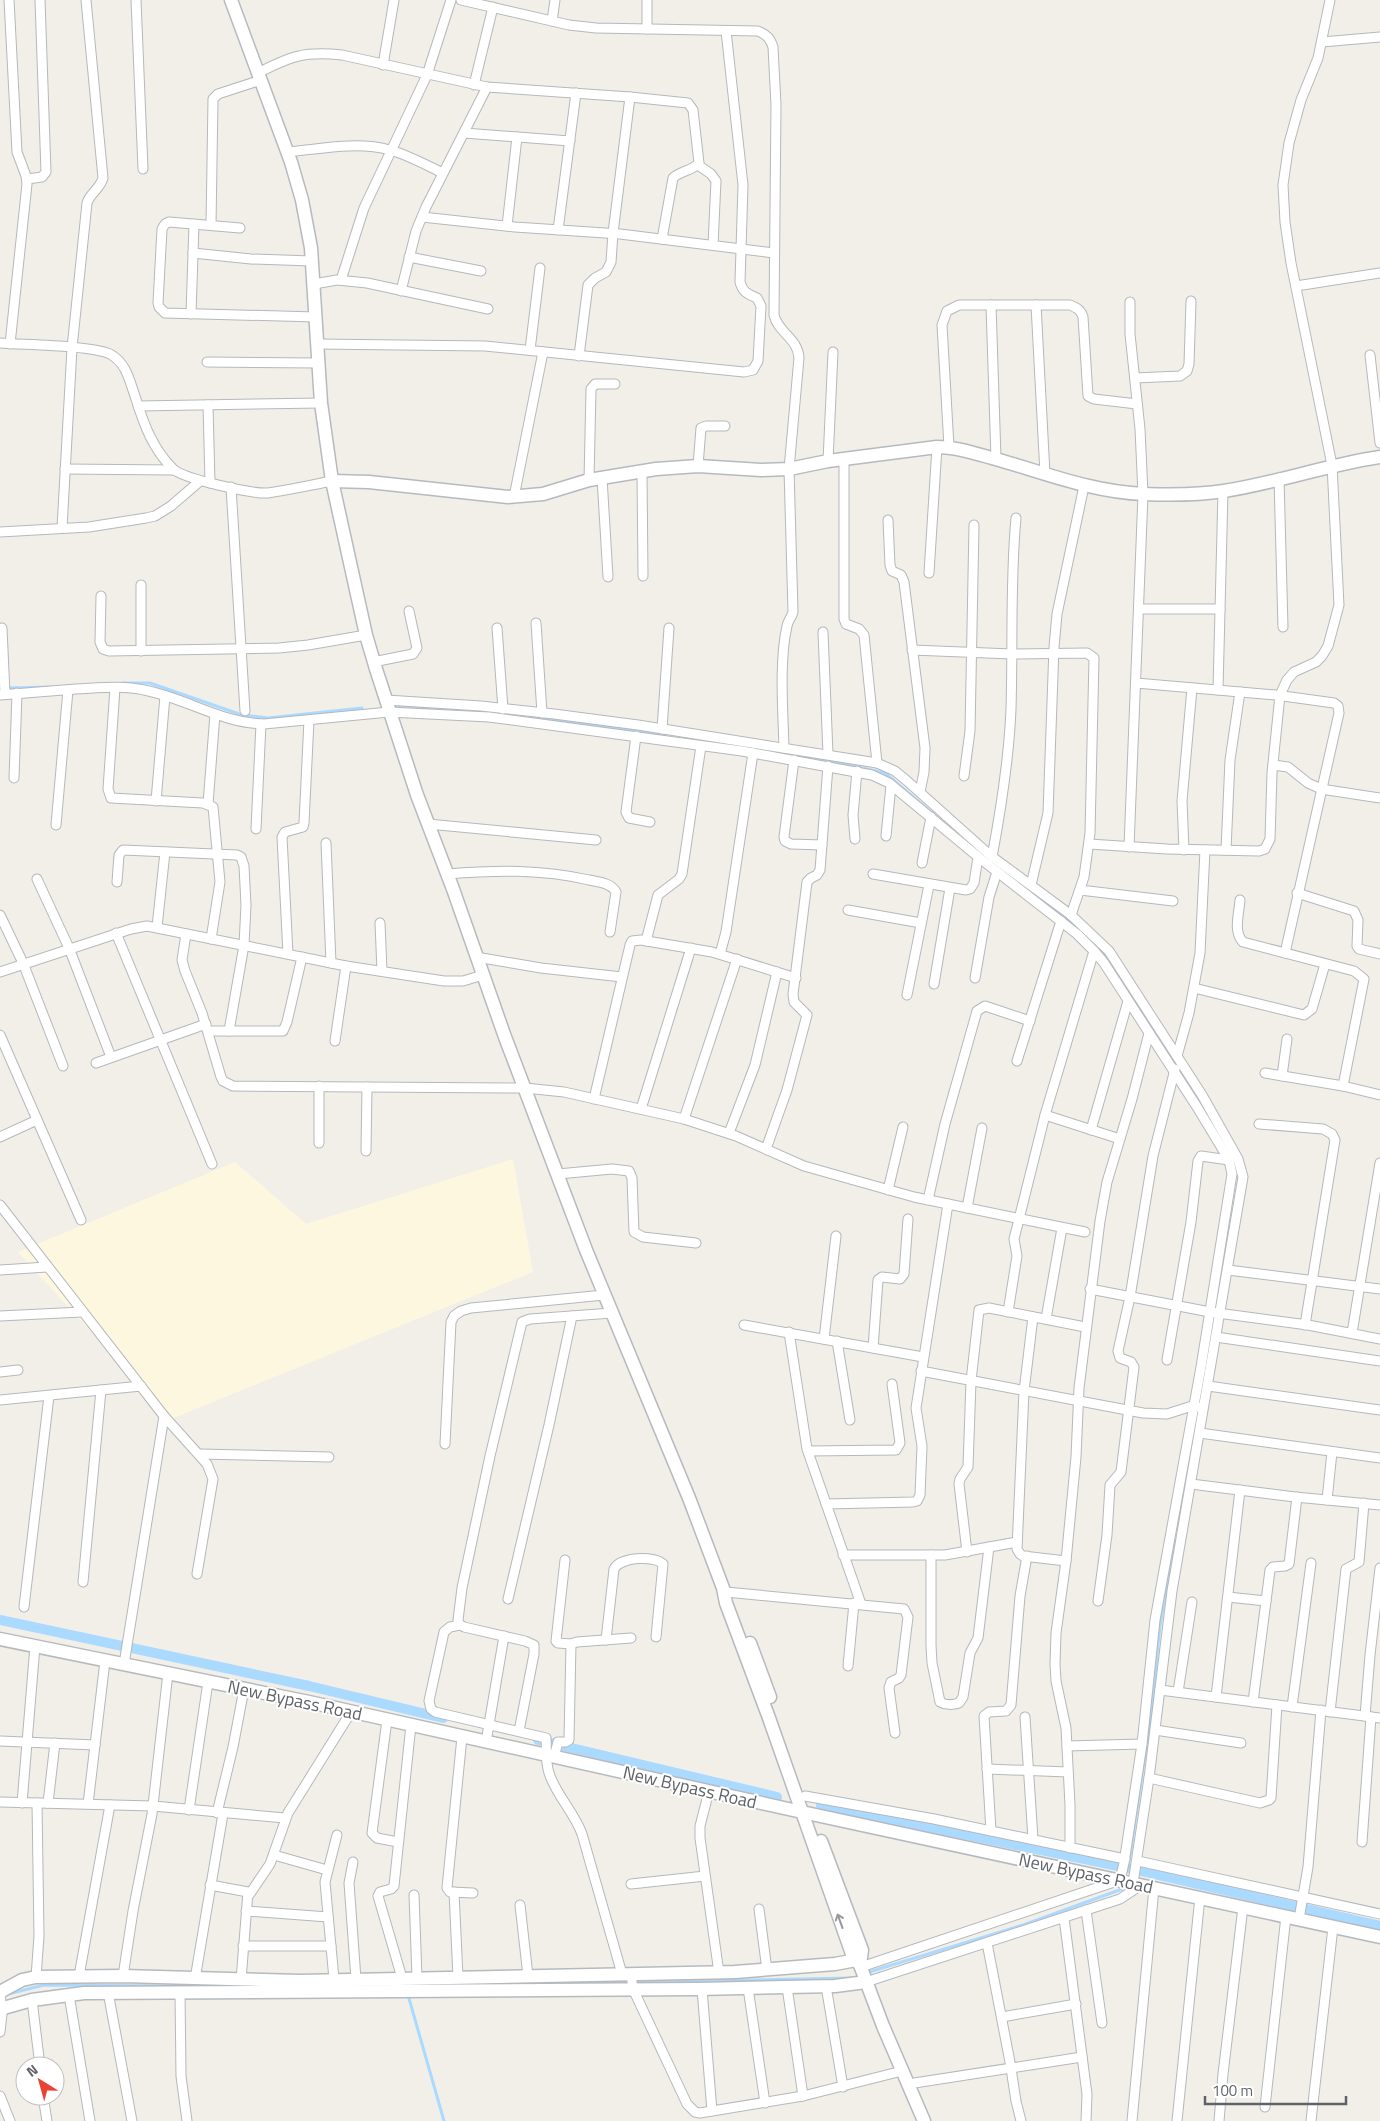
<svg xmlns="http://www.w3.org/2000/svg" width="1380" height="2121" viewBox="0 0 1380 2121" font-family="'Titillium Web',sans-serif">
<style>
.commercial{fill:#fef7e0}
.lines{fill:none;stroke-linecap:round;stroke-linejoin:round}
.stream{stroke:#aadaff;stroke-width:3}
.canal{stroke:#aadaff;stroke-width:10}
.street-casing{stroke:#b5b8bc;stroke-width:11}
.secondary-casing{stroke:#b6babf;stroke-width:15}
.street{stroke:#fff;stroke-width:9}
.secondary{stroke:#fff;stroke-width:12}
.oneway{stroke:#979a9d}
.labels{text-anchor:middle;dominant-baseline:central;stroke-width:4;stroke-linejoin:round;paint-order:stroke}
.street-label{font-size:18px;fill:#5f6368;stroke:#fff}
</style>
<rect width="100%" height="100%" fill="#f1efe8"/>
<path class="commercial" d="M513 1159 533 1272 171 1419 18 1252 235 1162 306 1224Z"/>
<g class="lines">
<g class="stream">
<path d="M122 683H150L242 715 268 718 362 708"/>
<path d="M7 688 51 687"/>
<path d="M394 705 464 711"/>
<path d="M530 718 592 725 665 736"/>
<path d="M768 751 822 759 885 773 940 820"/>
<path d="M1011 877C1042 900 1076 923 1102 952L1197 1099"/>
<path d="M1201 1105 1226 1146"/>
<path d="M1215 1310 1219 1279"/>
<path d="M1129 1862 1150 1721 1160 1626 1174 1540"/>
<path d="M869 1972 1026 1924 1125 1888"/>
<path d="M562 1984 851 1978"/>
<path d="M8 1994 44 1985 173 1986"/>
<path d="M408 1995 444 2121"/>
</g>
<g class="canal">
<path d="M0 1620 309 1686 443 1718"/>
<path d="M538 1740 777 1797"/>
<path d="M821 1805 1128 1868 1380 1926"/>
</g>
<defs>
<g id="street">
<path d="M9 0 17 152 26 176 27 184 10 344"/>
<path d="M136 0 143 169"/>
<path d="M461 0 569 25 596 28 758 31C767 35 770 38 773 47L776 105 774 315C778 333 798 338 799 358L789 469 793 612C792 617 788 620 787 626 779 661 783 711 784 748"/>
<path d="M552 21 555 0"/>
<path d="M647 29V0"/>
<path d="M1322 42 1380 37"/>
<path d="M383 65 394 0"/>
<path d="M258 73C291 56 304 51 342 55L487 87 630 97 688 103 693 110 699 163C692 171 680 171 673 178L662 239"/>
<path d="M474 85 493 7"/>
<path d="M464 133 570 141"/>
<path d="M287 152C320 149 357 141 390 150 408 155 426 165 443 173"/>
<path d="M698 165 711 174 716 181 713 245"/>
<path d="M27 179 42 177 46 172 40 0"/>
<path d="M422 217 515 227 620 234 774 253"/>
<path d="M211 225 213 99 218 94 261 80"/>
<path d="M507 226 517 137"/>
<path d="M240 228 169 222 165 224 162 229 158 303 159 307 165 313 316 317"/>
<path d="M558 230 576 93"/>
<path d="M193 253 251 259 312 261"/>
<path d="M409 257 481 271"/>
<path d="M341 280 364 208 427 75 451 0"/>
<path d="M314 284 337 280 367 283 488 309"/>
<path d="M1296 286 1380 273"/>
<path d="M401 291 416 231 426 207 487 87"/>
<path d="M991 305 996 459"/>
<path d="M1036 305 1045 474"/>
<path d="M191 314 194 224"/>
<path d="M0 343C25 345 89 345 110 354 127 363 130 383 136 399 144 425 153 449 173 469 184 479 252 494 268 493 289 490 311 485 332 481"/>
<path d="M317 344 485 346 744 372 753 370 758 361 761 306 757 298C748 294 743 293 740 282L743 185 726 31"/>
<path d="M530 350 540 268"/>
<path d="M1370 355 1380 443"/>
<path d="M579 356 588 285 595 278 606 272 611 262 613 233 630 97"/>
<path d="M207 362 318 363"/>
<path d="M1135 378 1180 376 1187 371 1189 364 1191 301"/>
<path d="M208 405 210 483"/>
<path d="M138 406 321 403"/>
<path d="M949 447 942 325 947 311 959 305H1070C1077 308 1081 310 1083 317L1088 396 1094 399 1137 404"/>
<path d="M844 459V619L846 624 859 629 864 635 877 763"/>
<path d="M828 461 833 352"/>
<path d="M698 466 701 428 706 426H725"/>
<path d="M65 469 174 470"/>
<path d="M642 472 643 576"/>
<path d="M602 478 608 577"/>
<path d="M1279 478 1283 627"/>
<path d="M589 480 591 389 595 384H615"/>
<path d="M231 487 245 711"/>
<path d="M514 497 543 352"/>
<path d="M888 520 890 565 892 571 901 575 904 582 925 748 924 772 920 792"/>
<path d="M62 528 72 348 87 203C90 193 100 189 103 178L86 0"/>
<path d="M0 532 89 527 146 518 155 516 171 506 200 481"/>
<path d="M929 573 937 447"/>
<path d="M141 585V651"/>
<path d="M101 596 100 642 103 649 109 651 279 648 308 645 366 635"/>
<path d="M1139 609H1220"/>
<path d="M536 623 542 713"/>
<path d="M2 628 5 694"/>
<path d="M497 628 503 709"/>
<path d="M823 632 828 754"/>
<path d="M912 650 1012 654 1087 653 1094 658 1090 833 1084 877 1071 915"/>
<path d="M373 662 413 654 417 648 409 611"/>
<path d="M1136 683 1276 695 1334 703 1338 706 1339 713 1285 953"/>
<path d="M115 688 108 789 111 798 203 803 213 807 220 882 211 939"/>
<path d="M1218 690 1223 491"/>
<path d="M0 695C25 693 51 691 76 689 98 688 122 685 144 690 186 698 221 723 264 724L389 712 489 717 742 751 872 775 889 783 982 860 1077 934 1094 951 1104 963 1197 1107 1229 1160 1232 1174 1201 1367 1155 1620 1142 1744 1124 1863 1120 1880 861 1967"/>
<path d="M386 700 481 706 554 714 638 725 877 763 895 771 906 780 991 856 1071 915 1109 951 1202 1095 1238 1159 1243 1177 1172 1591 1149 1778 1133 1883"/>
<path d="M662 729 669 628"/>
<path d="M636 736 626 812 629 818 650 822"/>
<path d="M794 760 784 837 785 841 791 844 822 845"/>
<path d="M1273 765 1288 767 1308 783 1321 789 1380 798"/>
<path d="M964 776 970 731 974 525"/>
<path d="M14 778 17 693"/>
<path d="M156 801 165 696"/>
<path d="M208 804 215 714"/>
<path d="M428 824 596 840"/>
<path d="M56 825 68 690"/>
<path d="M256 829 261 724"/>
<path d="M886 836 891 785"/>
<path d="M855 839 853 815 857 771"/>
<path d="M326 843 331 963"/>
<path d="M1089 844 1167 849 1259 851 1265 849 1270 839 1272 773 1280 695 1287 680 1294 672 1316 662 1322 656 1328 646 1339 605 1332 465 1291 263 1285 222 1283 185 1289 143 1301 100 1318 58 1330 0"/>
<path d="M1129 847 1143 494 1140 429 1130 334V302"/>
<path d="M1184 850 1182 801 1192 688"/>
<path d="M1226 850 1230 760 1240 692"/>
<path d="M992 857C1001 809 1009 758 1011 709 1013 645 1010 581 1016 518"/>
<path d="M922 863 931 817"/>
<path d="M447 874C496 870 541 869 589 880 599 882 611 883 616 892L610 932"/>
<path d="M873 874 966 890 970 889 974 883 978 857"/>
<path d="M37 879 69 948 111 1057"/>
<path d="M117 882 119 855 123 850 237 855 241 857 244 866 246 905 244 945 229 1031"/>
<path d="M1031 885 1048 813 1054 647 1057 614 1084 486"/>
<path d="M1080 890 1173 901"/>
<path d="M1297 893 1354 911 1358 920 1357 946 1359 949 1380 954"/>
<path d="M1240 900C1239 914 1233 932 1243 942L1354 971 1364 979 1343 1086"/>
<path d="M848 910 921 923"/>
<path d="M0 915 23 963 63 1066"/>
<path d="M380 923 382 971"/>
<path d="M157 927 165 852"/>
<path d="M116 933 212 1164"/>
<path d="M186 934 182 960 185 971 202 1013 221 1077 223 1081 233 1086 525 1088 564 1092 684 1119 736 1136 804 1166 914 1197 1085 1232"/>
<path d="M646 941 658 895 679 879 682 874 701 746"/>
<path d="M288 954 282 837 285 832 303 827 304 823 309 720"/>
<path d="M720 954 726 932 753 753"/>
<path d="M476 957 541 968 622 977"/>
<path d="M0 972 131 929 147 926 346 966 444 981H463L483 975"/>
<path d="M975 978 989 897 997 872"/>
<path d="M934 984 950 888"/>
<path d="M1194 988 1304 1015 1312 1009 1325 964"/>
<path d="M907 995 929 885"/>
<path d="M208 1031H283L287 1022 302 957"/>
<path d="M0 1035 81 1220"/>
<path d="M335 1041 346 966"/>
<path d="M1177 1056 1189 1013 1200 953 1205 850"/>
<path d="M1017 1061 1061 921"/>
<path d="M96 1063 206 1024"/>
<path d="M1265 1073 1343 1086 1380 1095"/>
<path d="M1282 1076 1287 1039"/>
<path d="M319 1086V1143"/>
<path d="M594 1099 630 945 632 941 641 940 712 952 796 978"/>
<path d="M641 1109 691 948"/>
<path d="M1045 1115 1120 1139"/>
<path d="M684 1119 737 959"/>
<path d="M1259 1124 1323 1129 1332 1134 1335 1140 1305 1325"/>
<path d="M1091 1130 1128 1001"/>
<path d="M729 1133 755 1065 777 972"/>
<path d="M0 1137 37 1120"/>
<path d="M766 1149 787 1090 807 1015 794 1002 793 994 807 882 811 878 817 875 820 870 828 766"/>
<path d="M366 1151 367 1087"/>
<path d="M558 1174 612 1169 629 1171 632 1178 634 1232 643 1237 696 1243"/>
<path d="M888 1190 903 1127"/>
<path d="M928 1200 945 1124 977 1011 985 1006 1030 1021"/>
<path d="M0 1205 164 1416 124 1664"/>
<path d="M967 1208 982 1128"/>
<path d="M0 1270 47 1267"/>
<path d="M1228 1270 1380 1289"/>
<path d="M1090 1289 1210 1312 1308 1325 1380 1339"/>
<path d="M1008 1312 1017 1256 1014 1239 1045 1115 1094 951"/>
<path d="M0 1316 82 1312"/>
<path d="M1033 1317 1024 1391 1017 1549 1020 1554 1023 1556 1066 1561"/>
<path d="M1046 1319 1062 1228"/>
<path d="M744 1325 923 1357"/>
<path d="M789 1332 807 1449 861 1604"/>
<path d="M1352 1333 1380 1163"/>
<path d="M1216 1337 1380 1361"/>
<path d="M824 1339 836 1236"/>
<path d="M837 1341 850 1420"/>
<path d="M873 1348 878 1280 882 1277 900 1279 904 1274 908 1219"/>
<path d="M1167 1360 1191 1222 1198 1161 1201 1156 1229 1160"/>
<path d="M921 1371 1143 1413 1167 1414 1192 1406 1198 1407"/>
<path d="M0 1372 18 1370"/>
<path d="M1208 1386 1380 1410"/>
<path d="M0 1400 141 1386"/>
<path d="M164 1416 207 1464 213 1479 197 1574"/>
<path d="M1200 1433 1380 1458"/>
<path d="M445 1444 451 1322 454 1316 461 1311 471 1308 604 1295"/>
<path d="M808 1451 896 1450 900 1443 892 1384"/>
<path d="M199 1454 329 1457"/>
<path d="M1191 1484 1295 1497 1380 1505"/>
<path d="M1327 1500 1332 1452"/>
<path d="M826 1504 913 1502 917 1501 920 1495 922 1446 916 1408 948 1204"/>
<path d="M967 1552 959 1484 960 1479 968 1467 971 1381 979 1310 989 1308 1085 1327"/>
<path d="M843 1555H945L1017 1542"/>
<path d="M931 1555V1645L932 1663 940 1702C945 1705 953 1705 959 1703L963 1697 970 1653 978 1638 989 1547"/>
<path d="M565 1560 556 1641 558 1643 571 1644"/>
<path d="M83 1582 101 1390"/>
<path d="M726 1592 904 1609 908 1617 901 1675 899 1678 891 1682 889 1688 895 1733"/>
<path d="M1228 1597 1266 1601"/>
<path d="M508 1599 549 1425 572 1316"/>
<path d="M1098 1601 1107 1535 1110 1485 1121 1472 1134 1367 1131 1362 1120 1358 1118 1351 1130 1297 1153 1156 1175 1069"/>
<path d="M24 1607 49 1396"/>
<path d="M460 1625 450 1627 444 1632 429 1701 431 1709 435 1712 546 1738C547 1750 545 1760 549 1773 556 1795 574 1812 582 1834L622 1974"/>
<path d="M606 1640 614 1569C620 1557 654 1555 663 1564L656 1637"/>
<path d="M848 1666 854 1603"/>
<path d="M1160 1690 1380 1718"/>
<path d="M1178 1692 1192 1602"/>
<path d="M1216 1697 1240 1490"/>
<path d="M1253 1702 1270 1570 1273 1567 1285 1566 1289 1564 1297 1497"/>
<path d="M1292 1707 1311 1563"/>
<path d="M1330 1712 1346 1569 1359 1562 1364 1503"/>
<path d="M1365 1716 1370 1655 1380 1568"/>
<path d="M1025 1717 1033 1839"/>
<path d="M387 1720 372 1833 377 1838 398 1842"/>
<path d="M1155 1730 1241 1743"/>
<path d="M519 1731 534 1654V1645L525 1641 464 1627 459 1624 458 1620 462 1588 490 1456 522 1322 530 1319 612 1313"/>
<path d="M462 1737 447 1888 450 1892 473 1893"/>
<path d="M0 1741 95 1745"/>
<path d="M486 1742 504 1636"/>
<path d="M1067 1746 1142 1744"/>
<path d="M554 1757 558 1742H566L569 1740 571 1644 577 1642 631 1638"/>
<path d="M987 1769 1068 1772"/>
<path d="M1149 1778 1260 1803 1269 1800 1271 1798 1277 1705"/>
<path d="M709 1791 700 1826V1838L719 1973"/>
<path d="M805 1796 934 1819 1125 1859"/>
<path d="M0 1802 153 1806 285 1818"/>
<path d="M22 1803 35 1646"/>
<path d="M48 1803 55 1743"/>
<path d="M88 1804 105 1661"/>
<path d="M189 1810 208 1682"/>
<path d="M217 1813 233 1747 244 1689"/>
<path d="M991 1831 984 1716 989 1712 1006 1711 1011 1705 1020 1596 1027 1556"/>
<path d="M1362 1842 1371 1717"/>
<path d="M1070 1848V1805L1066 1728 1056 1681 1055 1664 1056 1633 1066 1561 1076 1457 1079 1388 1100 1221 1107 1182 1132 1099 1149 1033"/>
<path d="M274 1855 327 1870"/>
<path d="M1138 1861 1380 1914"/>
<path d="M353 1862 349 1883 356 1979"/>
<path d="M631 1884 705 1876"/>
<path d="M210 1885 248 1892 241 1980"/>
<path d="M454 1892 458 1977"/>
<path d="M249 1895 270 1864 288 1813 351 1712"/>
<path d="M414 1895 417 1978"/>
<path d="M520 1905 528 1976"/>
<path d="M759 1909 767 1970"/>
<path d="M1086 1910 1102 2023"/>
<path d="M246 1911 328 1917"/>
<path d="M1064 1918 1087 2094 1086 2121"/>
<path d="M1299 1919 1308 1867 1321 1710"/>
<path d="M987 1943 1010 2062 1016 2101 1021 2121"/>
<path d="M243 1946H331"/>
<path d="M631 1974 633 1989 687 2104 695 2112 700 2113 803 2096 902 2071"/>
<path d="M79 1976 110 1805"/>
<path d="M123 1976 133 1911 152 1814 168 1673"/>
<path d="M36 1977 39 1936 37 1803"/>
<path d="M402 1978 378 1896 380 1892 391 1889 394 1886 411 1725"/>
<path d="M195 1979 223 1814"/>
<path d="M334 1979 325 1882 337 1835"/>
<path d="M866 1982 1120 1899 1141 1885"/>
<path d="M826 1986 843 2087"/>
<path d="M787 1987 803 2096"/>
<path d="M748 1988 765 2103"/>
<path d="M702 1989 712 2111"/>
<path d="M0 1991 2 2014 0 2032"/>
<path d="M108 1992 132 2121"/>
<path d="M180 1992 181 2076 187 2121"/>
<path d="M69 1995 90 2121"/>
<path d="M32 2000 40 2066"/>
<path d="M1002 2017 1076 2004"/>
<path d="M908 2084 1082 2057"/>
<path d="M0 2096 10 2121"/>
<path d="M43 2096 47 2121"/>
<path d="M1265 2107 1286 1916"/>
<path d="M1132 2121 1154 1888"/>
<path d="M1177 2121 1200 1897"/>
<path d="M1219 2121 1223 2074 1243 1907"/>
<path d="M1311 2121 1333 1927"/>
</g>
<g id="secondary">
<path d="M231 0 291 162 302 200 311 248 321 403 332 481 366 635 376 669 417 795 453 889 505 1037 586 1250 689 1498 723 1588 726 1603 769 1718 852 1954 860 1965 883 2026 924 2121"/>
<path d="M332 481 369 482 508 497 543 494 589 480 656 469 698 466 761 470 789 469 828 461 937 447C956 447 974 453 992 458 1043 472 1091 492 1144 494 1170 495 1198 495 1224 491 1276 483 1327 465 1380 457"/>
<path d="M0 1639 309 1702 802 1812 1380 1937"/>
<path d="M750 1643 770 1697"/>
<path d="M821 1841 862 1950 860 1965"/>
<path d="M0 1992 22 1980 36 1977 123 1976 300 1981 735 1972 835 1964 856 1960"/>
<path d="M0 2009 32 2000 84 1993 698 1989 835 1986 866 1982"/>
</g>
</defs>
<use href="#street" class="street-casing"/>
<use href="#secondary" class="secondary-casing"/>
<use href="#street" class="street"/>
<use href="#secondary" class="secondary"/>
</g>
<defs><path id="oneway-shaft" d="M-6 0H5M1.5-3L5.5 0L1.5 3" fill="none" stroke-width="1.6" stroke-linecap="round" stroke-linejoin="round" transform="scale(1.25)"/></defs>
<use class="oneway" href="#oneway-shaft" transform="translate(840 1921) rotate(-110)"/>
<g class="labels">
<g class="street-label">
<text transform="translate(295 1700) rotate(12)">New Bypass Road</text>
<text transform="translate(690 1787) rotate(13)">New Bypass Road</text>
<text transform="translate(1086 1873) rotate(12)">New Bypass Road</text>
</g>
</g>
<g transform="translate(40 2081) rotate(323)"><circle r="24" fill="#ffffff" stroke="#bfc1c3"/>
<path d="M0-4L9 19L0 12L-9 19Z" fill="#ea4335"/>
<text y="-8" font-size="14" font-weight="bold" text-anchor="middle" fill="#5f6368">N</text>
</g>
<path d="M1205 2096v8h141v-8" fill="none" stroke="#5f6368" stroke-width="2.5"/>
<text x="1212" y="2096" font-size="15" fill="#5f6368" stroke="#ffffff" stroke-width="4" paint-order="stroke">100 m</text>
</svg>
